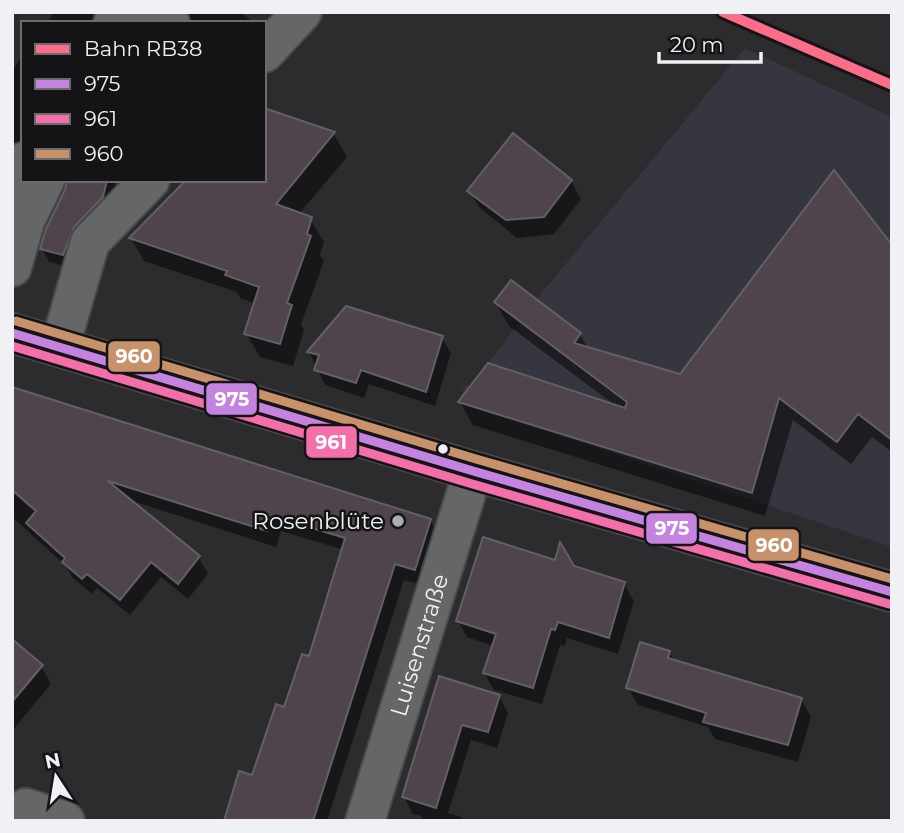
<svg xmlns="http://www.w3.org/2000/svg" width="904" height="833" viewBox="0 0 904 833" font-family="Montserrat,sans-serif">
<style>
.built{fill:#35363f}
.shadow{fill:#0007}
.building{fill:#50444c;stroke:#616062;stroke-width:2}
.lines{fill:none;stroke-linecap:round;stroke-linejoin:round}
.minor-casing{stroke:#49494b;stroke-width:42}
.major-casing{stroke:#49494b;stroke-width:42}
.minor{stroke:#656668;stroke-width:38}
.major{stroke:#6d6869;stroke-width:38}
.bus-1-casing{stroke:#141416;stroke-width:14}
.bus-2-casing{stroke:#141416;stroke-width:14}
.bus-3-casing{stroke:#141416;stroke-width:14}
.bus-1{stroke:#c483df;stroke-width:9}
.bus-2{stroke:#f36faa;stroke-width:9}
.bus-3{stroke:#c7916a;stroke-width:9}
.rail-1-casing{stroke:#141416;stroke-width:16}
.rail-1{stroke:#fb6d88;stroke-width:10}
.bus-dot{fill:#f0f1f4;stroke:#141416;stroke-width:2.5}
.poi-dot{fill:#abacaf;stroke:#141416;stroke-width:2.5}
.labels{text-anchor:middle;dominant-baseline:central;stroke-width:5;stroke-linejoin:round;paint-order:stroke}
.poi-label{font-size:23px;fill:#f0f1f4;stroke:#141416;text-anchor:end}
.street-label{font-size:23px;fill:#f0f1f4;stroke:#141416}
.line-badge{stroke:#141416;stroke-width:2.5}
.badge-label{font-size:19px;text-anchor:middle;font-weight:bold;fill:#fff}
</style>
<rect width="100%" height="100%" fill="#2c2c2f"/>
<path class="built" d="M745 48 892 117V547L459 402 465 385 477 388 484 368 540 295Z"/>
<g class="shadow">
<path d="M54 12H97L103 23H47Z"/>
<path d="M183 12H240L255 23H193Z"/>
<path d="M23 55V154L12 173V71Z"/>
<path d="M264 110 334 134 347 157 299 214 310 219 324 242 320 255 324 261 301 324 304 330 293 366 260 357 246 333 256 304 240 298 237 292 144 261 131 238 264 180Z"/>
<path d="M68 180H140L133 186 116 182 110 210 70 267 49 262 42 249Z"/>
<path d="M571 181 581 199 554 234 517 238 480 208 469 191Z"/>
<path d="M892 248V452L872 437 851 464 793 420 765 516 473 425 460 402 616 406 509 326 496 303 580 334 588 349 681 376Z"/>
<path d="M442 338 451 353 435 406 369 384 364 398 325 385 309 352Z"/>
<path d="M12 389 430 520 439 536 423 585 404 580 327 821H226L254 777 310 658 344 550 281 531 276 547 129 500 199 558 208 574 188 599 161 577 130 615 97 588 92 594 73 578 65 565 12 517Z"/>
<path d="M573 567 624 584 634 601 618 654 567 638 565 646 560 645 542 704 494 690 484 673 494 646 467 637 458 620Z"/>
<path d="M12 641 41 666 51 684 12 731Z"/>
<path d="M669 652 675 662 801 699 811 717 798 762 715 739 708 727 638 705 628 688Z"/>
<path d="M440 678 499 696 508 713 497 748 471 740 448 813 461 817 463 821H420L422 816 413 814 404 797Z"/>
</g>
<g class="building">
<path d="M264 108 335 132 276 204 312 217 307 234 311 236 287 303 292 305 280 344 244 334 259 287 225 275 227 271 129 238 186 180H264Z"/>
<path d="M513 133 572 180 544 217 506 220 467 191Z"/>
<path d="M834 170 892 245V440L858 414 837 442 779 398 752 493 458 402 488 363 625 408 627 402 494 302 511 280 581 333 574 343 680 374Z"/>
<path d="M67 180H107L103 197 74 227 63 255 40 249 46 229 65 190Z"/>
<path d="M346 306 443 336 426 392 361 370 356 383 314 370 319 355 307 352Z"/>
<path d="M12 387 431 519 415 570 395 564 313 821H224L239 771 252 775 276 704 284 707 302 654 309 656 345 538 272 516 267 531 108 481 200 556 178 584 151 562 120 600 87 574 82 579 62 562 65 558 26 523 36 511 12 490Z"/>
<path d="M483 537 555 560 560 542 574 566 625 582 609 638 558 622 555 630 551 629 533 688 483 673 496 634 456 621Z"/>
<path d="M12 639 43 665 12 702Z"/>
<path d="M640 642 670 651 668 658 802 698 788 745 703 722 706 713 626 688Z"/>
<path d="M439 676 500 695 488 732 462 725 436 808 402 797Z"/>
</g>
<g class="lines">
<defs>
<g id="minor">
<path d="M155 12 170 23"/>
<path d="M113 23 120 12"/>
<path d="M264 53 302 12"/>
<path d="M12 181 23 162"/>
<path d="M12 267 25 221 45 180"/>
<path d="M60 346 90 242 150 180"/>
<path d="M12 819 26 808 65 821"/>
<path id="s1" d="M365 821 473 471"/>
</g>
<path id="major" d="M12 333 473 471 892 592"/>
</defs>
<use href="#minor" class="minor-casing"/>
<use href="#major" class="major-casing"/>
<use href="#minor" class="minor"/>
<use href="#major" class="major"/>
<defs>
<path id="bus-1" d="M12 333 473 471 892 592"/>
<path id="bus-2" d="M12 346 469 483 889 604"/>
<path id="bus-3" d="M16 321 476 459 892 579"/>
</defs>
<use href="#bus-1" class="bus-1-casing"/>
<use href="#bus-2" class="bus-2-casing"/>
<use href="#bus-3" class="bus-3-casing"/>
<use href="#bus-1" class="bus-1"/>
<use href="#bus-2" class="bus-2"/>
<use href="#bus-3" class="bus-3"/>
<defs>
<path id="rail-1" d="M723 12 892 85"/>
</defs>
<use href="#rail-1" class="rail-1-casing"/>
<use href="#rail-1" class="rail-1"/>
</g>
<circle class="bus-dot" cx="443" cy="449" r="6"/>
<circle class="poi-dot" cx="398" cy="521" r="7"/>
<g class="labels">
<g class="poi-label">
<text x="384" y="521">Rosenblüte</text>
</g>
<g class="street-label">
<text stroke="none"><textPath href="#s1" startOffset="184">Luisenstraße</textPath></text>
</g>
</g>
<g class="line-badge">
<rect x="107" y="340" width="54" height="33" rx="7" fill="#c7916a"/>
<rect x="205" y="382" width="53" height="34" rx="7" fill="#c483df"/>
<rect x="305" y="425" width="53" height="34" rx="7" fill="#f36faa"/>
<rect x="645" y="512" width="53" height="33" rx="7" fill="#c483df"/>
<rect x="747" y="528" width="53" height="34" rx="7" fill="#c7916a"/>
</g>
<g class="badge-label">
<text x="134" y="363">960</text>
<text x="232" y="406">975</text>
<text x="331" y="449">961</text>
<text x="672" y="535">975</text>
<text x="774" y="552">960</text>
</g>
<rect width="904" height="833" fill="none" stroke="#f0f1f4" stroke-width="28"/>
<rect x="21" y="21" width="245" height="161" fill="#141416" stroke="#6c6c6f" stroke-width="2"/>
<rect x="35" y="44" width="35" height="10" fill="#fb6d88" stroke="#6c6c6f" stroke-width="2"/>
<text x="84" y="56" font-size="21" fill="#f0f1f4">Bahn RB38</text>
<rect x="35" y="79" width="35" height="10" fill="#c483df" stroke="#6c6c6f" stroke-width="2"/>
<text x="84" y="91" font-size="21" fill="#f0f1f4">975</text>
<rect x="35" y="114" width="35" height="10" fill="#f36faa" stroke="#6c6c6f" stroke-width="2"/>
<text x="84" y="126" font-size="21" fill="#f0f1f4">961</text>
<rect x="35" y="149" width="35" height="10" fill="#c7916a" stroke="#6c6c6f" stroke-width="2"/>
<text x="84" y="161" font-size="21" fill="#f0f1f4">960</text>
<g transform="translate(56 777) rotate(348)" stroke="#141416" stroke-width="5" paint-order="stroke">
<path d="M0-5L12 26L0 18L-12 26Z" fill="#f0f1f4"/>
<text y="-10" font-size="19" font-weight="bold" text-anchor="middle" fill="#f0f1f4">N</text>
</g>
<path d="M659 52v10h102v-10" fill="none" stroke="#f0f1f4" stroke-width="3.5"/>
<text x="670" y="52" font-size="21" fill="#f0f1f4" stroke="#141416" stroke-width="5" paint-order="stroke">20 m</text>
</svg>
